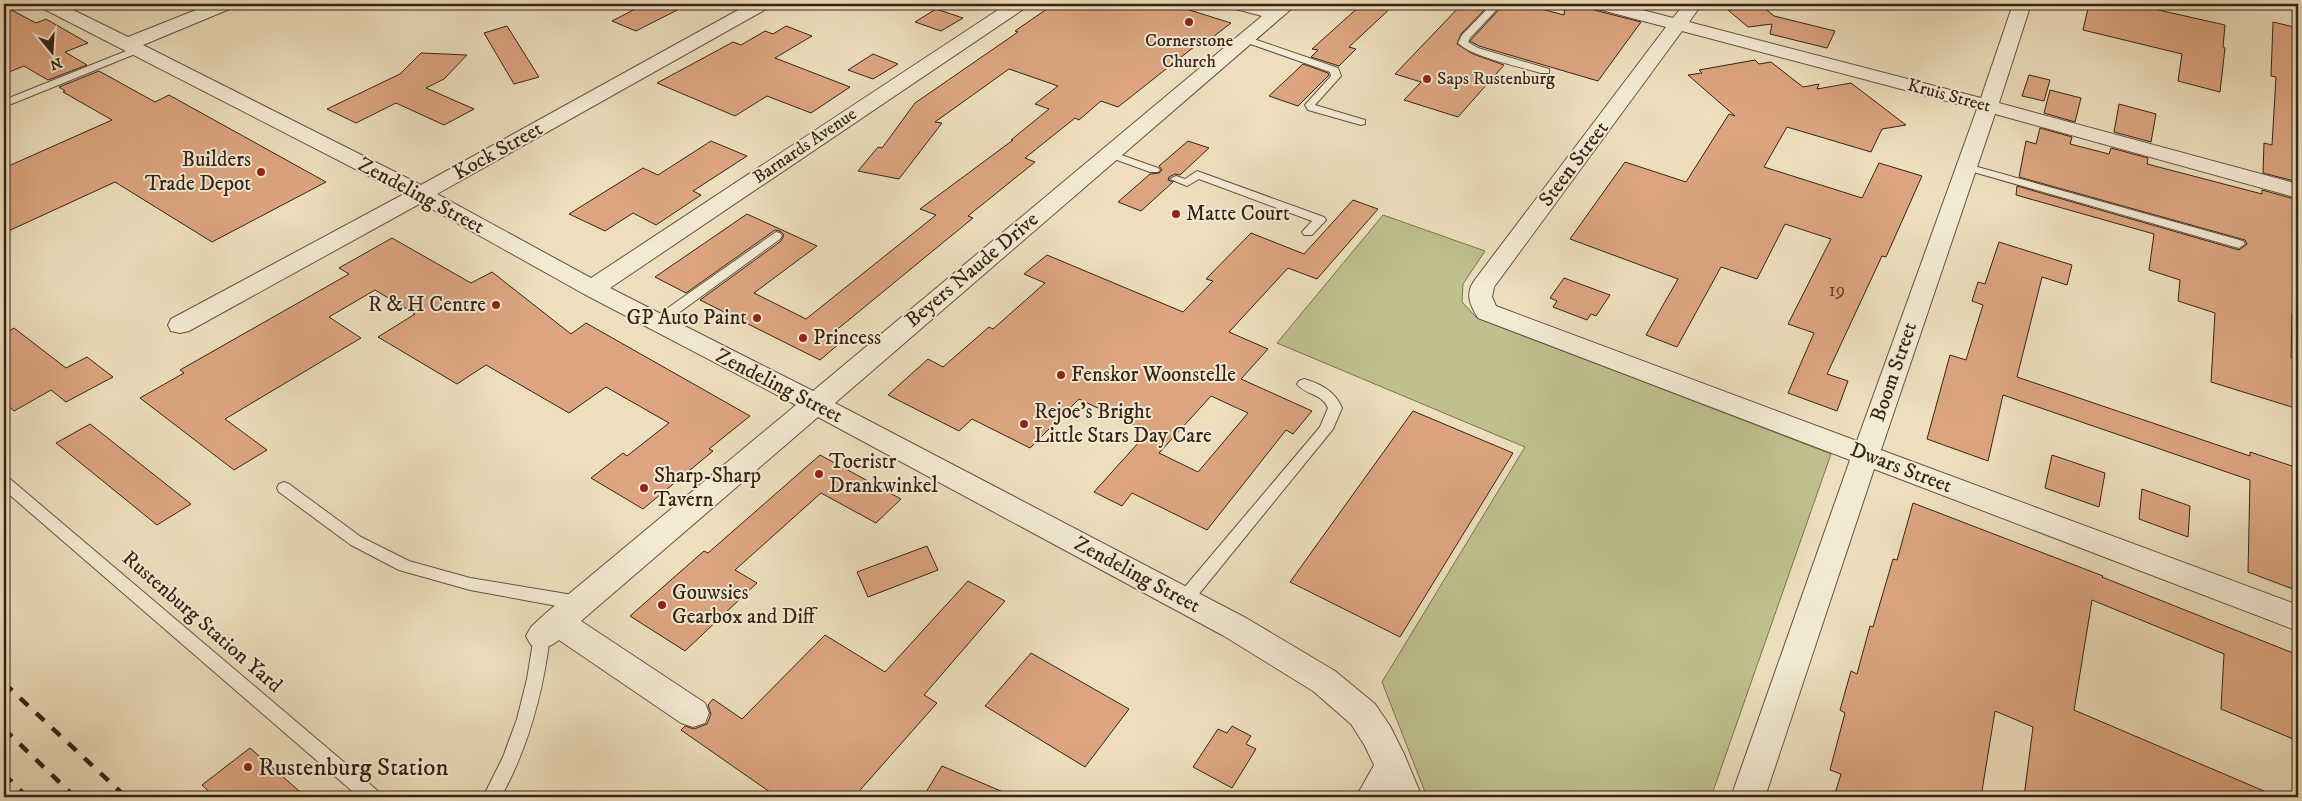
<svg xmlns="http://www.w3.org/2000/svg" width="2302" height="801" viewBox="0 0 2302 801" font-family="'IM FELL DW Pica',serif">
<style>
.green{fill:#bfc08d;stroke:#7b7251}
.building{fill:#dca580;stroke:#372315;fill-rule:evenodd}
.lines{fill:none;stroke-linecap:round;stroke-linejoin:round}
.lane-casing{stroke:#64523f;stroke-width:2}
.street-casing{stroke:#64523f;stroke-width:2}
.lane{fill:#f3ead4;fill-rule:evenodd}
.street{fill:#f3ead4;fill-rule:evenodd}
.rail{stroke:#372315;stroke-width:4.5;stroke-dasharray:11 11;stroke-linecap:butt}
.poi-dot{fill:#8f2418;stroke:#f3ead4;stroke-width:2}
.labels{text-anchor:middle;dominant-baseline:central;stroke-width:4;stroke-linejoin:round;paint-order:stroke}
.far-poi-label{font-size:18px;fill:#372315;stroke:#f3ead4}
.far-street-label{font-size:18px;fill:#372315;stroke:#f3ead4}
.number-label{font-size:19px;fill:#604430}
.street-label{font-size:21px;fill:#372315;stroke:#f3ead4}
.poi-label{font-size:21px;fill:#372315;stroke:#f3ead4;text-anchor:start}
.near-poi-label{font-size:25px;fill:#372315;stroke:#f3ead4;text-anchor:start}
</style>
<rect width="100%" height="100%" fill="#eddfbd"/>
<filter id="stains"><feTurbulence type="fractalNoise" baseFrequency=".004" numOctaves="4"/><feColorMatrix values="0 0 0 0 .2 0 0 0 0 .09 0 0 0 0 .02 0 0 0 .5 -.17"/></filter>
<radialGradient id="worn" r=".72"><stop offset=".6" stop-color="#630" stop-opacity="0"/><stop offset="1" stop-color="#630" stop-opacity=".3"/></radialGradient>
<path class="green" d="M1383 215 1485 251 1463 284 1462 302 1476 317 1831 454 1711 797H1427L1382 682 1525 447 1277 343Z"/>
<g class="building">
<path d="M645 4H689L636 31 612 21Z"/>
<path d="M1054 4H1170L1231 23 1209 40 1204 39 1118 107 1101 101 1079 120 1075 118 1025 158 1035 162 968 216 973 218 834 332 846 338 820 360 700 300 781 241 784 235 780 231 775 230 686 293 655 277 747 214 817 246 754 293 806 319 936 215 920 209 1013 140H1011L1049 109 1035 104 1058 86 1009 69 935 122 942 123 899 179 858 171 878 147 882 148 915 103 1018 32 1015 31Z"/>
<path d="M1362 4H1395L1349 47 1356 49 1339 66 1311 57 1318 50 1312 49Z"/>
<path d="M1462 4H1490L1461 34 1457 44 1473 54 1504 65 1458 117 1404 100 1421 82 1395 74Z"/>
<path d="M1504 4H1530V6L1564 15 1565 4H1589L1594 10 1641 22 1598 81 1479 46 1470 41Z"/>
<path d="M2089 4H2132L2225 25 2223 47 2225 48 2220 92 2178 81 2182 54 2083 30Z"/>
<path d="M4 6 36 23 46 19 88 43 65 52 87 65 48 80 24 66 4 74Z"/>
<path d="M1762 6 1774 16 1835 31 1827 48 1770 34 1772 24 1748 27 1728 10Z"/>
<path d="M936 9 963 18 941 31 915 22Z"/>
<path d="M2273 22 2298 28V182L2263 173 2264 143 2272 145 2276 77 2271 76Z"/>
<path d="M507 26 539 77 514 84 484 33Z"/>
<path d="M786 26 812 36 775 58 850 87 811 113 767 96 735 116 657 83 733 42 741 45 765 31 773 34Z"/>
<path d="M421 53 467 55 444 79 426 88 474 109 444 125 396 103 356 123 327 109 400 74Z"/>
<path d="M873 54 898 64 873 79 848 70Z"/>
<path d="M1755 60 1759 64 1771 62 1803 87 1819 84 1817 89 1851 83 1906 125 1882 129 1871 152 1787 127 1764 167 1862 198 1879 163 1922 176 1886 257 1882 256 1827 374 1848 381 1837 411 1788 393 1814 333 1788 324 1831 239 1785 224 1757 279 1721 267 1677 347 1646 335 1678 279 1570 239 1625 162 1686 182 1729 114 1735 116 1688 75 1702 73 1699 70Z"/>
<path d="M1303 64 1328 73 1329 75 1298 106 1269 96Z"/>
<path d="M99 71 155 102 169 95 326 182 212 242 115 182 4 233V168L112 120 63 92 65 91 59 87Z"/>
<path d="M2029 75 2050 80 2044 101 2022 96Z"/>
<path d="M2050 90 2081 98 2075 122 2044 113Z"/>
<path d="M2119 104 2156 114 2151 142 2114 132Z"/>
<path d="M2040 128 2072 137 2070 144 2109 154 2111 148 2148 158 2147 164 2262 194V190L2298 200V316L2292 314 2291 358 2294 359 2295 408 2211 382 2215 313 2178 301 2180 280 2149 270 2154 234 2016 195 2017 186 2239 250 2247 244 2245 240 2019 177 2026 141 2036 144Z"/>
<path d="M711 141 747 156 693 191 701 195 656 225 633 213 605 231 569 214 643 168 658 175Z"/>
<path d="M1188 141 1209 148 1180 175 1175 174 1169 177 1168 180 1173 182 1141 211 1118 202 1150 174 1159 173 1162 170 1159 166Z"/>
<path d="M1353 200 1378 209 1317 279 1288 268 1229 332 1268 349 1241 379 1312 411 1293 434 1286 430 1207 530 1132 493 1122 506 1094 492 1148 432 1079 399 1030 448 972 419 959 431 888 395 928 359 943 367 989 327 993 329 1045 283 1024 274 1047 255 1183 312 1213 281 1206 279 1251 233 1304 254ZM1211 396 1248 413 1198 472 1159 453Z"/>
<path d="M392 238 471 283 492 272 571 334 586 323 750 416 709 449 713 451 643 509 591 478 623 453 627 456 669 423 606 387 569 413 486 365 457 384 378 337 415 314 375 290 329 317 361 338 225 419 267 450 234 470 140 398 184 373 180 370 349 274 339 268Z"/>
<path d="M1999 242 2072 265 2067 285 2042 277 2017 377 2250 456V452L2298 468V591L2248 572 2250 480 2003 395 1988 461 1927 439 1950 355 1966 360 1983 305 1972 301 1978 282 1985 284Z"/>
<path d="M1564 278 1610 295 1596 316 1591 314 1587 320 1553 307 1557 301 1550 298Z"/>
<path d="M14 328 66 368 87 357 113 377 66 402 51 390 14 411 4 402V334Z"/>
<path d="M1413 411 1513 453 1400 637 1290 582Z"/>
<path d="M90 424 191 504 157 525 56 443Z"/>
<path d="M820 455 901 499 876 523 821 493 735 570 757 583 685 651 630 616 704 551 708 553Z"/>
<path d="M2052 455 2105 473 2099 507 2045 488Z"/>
<path d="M2142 489 2190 506 2188 537 2139 519Z"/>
<path d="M1913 503 2103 576 2102 577 2298 655V741L2221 709 2224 654 2092 600 2074 710 2278 797H2024L2033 727 1995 711 1981 797H1834L1841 774 1830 770 1845 713 1840 710 1851 671 1857 674 1870 626 1873 627 1893 559 1897 560Z"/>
<path d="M927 546 938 570 868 597 857 572Z"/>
<path d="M968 581 1005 601 924 695 937 703 854 797H777L681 730 685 726 694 729 707 724 711 714 708 705 713 699 742 719 825 635 885 672Z"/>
<path d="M1031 653 1129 709 1085 767 985 706Z"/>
<path d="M1232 726 1251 736 1246 744 1256 749 1232 788 1193 767 1218 729 1227 733Z"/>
<path d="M250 748 306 797H215L202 785Z"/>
<path d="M942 766 1015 797H923Z"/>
</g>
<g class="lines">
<defs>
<g id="lane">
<path d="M1492 4H1502L1470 38 1468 42 1478 48 1549 69V73H1541C1521 67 1472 57 1458 43L1462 35Z"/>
<path d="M1245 36 1338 68 1341 76 1315 105 1365 120V124L1361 125 1308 110 1305 105 1331 76 1330 72 1242 41 1240 39Z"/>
<path d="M136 47 140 48V52L4 107V100Z"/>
<path d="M1110 151 1158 168 1160 170 1158 172H1150L1106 156 1104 154Z"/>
<path d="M1967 164 2243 241 2245 244 2239 248 2235 247 1963 169 1961 167Z"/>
<path d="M1197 171 1324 217 1326 220 1312 235H1304L1302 232 1312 221 1199 179 1187 186 1170 179 1176 176 1185 179Z"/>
<path d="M776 232 780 233 782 236 780 239 662 325H652L651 322 652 319Z"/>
<path d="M1304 379C1321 384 1335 391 1342 408L1333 429 1190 605 1184 607 1178 605 1176 600 1178 595 1320 427 1328 408C1322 393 1305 395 1297 384L1299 381Z"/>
<path d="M4 477 9 478 378 791 381 797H359L4 490Z"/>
<path d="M284 482 289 484 361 537 409 561 470 578 579 596 585 598 587 603 585 608 579 610 470 590 399 570 351 545 279 492 277 488 279 484Z"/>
<path d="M542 629 548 631 550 636C543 693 529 746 501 797H483L503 757 517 719 527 679 534 636 536 631Z"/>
</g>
<g id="street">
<path d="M39 4H61L128 37 211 4H235L232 8 143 45 421 185 749 4H771L768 8 437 194 591 278 1007 4H1028L1025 8 610 288 813 391 1262 16 1232 8 1229 4H1258L1273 8 1277 4H1297L835 403 1246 618 1335 671 1375 704 1390 726 1404 754 1422 797H1356L1374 765 1365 746 1351 724 1313 691 1224 636 818 417 581 621 705 703 709 713 705 723 693 727 681 723 559 640C549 648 543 649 531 645L526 636 531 627 546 613 796 405 584 294 421 203 189 331 180 333 171 331 168 325 171 319 404 194 42 8Z"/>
<path d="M1591 4H1620L1673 18 1684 4H1702L1689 22 1981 98 2013 4H2031L1999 103 2298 184V198L1995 114 1881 450 2298 605V631L1874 469 1765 797H1731L1850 460 1478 318C1470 305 1465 294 1474 281L1666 27 1594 8ZM1682 31 1977 109 1857 441 1496 306 1492 297 1494 287Z"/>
</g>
</defs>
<use href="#lane" class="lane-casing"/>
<use href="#street" class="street-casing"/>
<use href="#lane" class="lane"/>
<use href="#street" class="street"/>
<g class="rail">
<path d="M4 683 126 797"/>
<path d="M4 729 75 797"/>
<path d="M4 774 27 797"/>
</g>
</g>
<g class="poi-dot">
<circle cx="1189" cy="22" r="5"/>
<circle cx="1427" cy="79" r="5"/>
<circle cx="261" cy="172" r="5"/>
<circle cx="1176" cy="214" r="5"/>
<circle cx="496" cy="305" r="5"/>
<circle cx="757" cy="318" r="5"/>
<circle cx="803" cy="338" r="5"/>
<circle cx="1061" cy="375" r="5"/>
<circle cx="1024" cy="424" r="5"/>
<circle cx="819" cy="474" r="5"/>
<circle cx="644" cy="488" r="5"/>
<circle cx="662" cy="605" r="5"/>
<circle cx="248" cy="767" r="5"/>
</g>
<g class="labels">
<g class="far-poi-label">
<text x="1189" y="41">Cornerstone<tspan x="1189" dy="21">Church</tspan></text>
<text x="1437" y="79" text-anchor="start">Saps Rustenburg</text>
</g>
<g class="far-street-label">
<text transform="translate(1949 96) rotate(15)">Kruis Street</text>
<text transform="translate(805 146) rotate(-34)">Barnards Avenue</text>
</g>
<g class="number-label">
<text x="1837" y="290">19</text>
</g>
<g class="street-label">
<text transform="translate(498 151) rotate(-29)">Kock Street</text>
<text transform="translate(1574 164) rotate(-53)">Steen Street</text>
<text transform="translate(421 196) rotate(28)">Zendeling Street</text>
<text transform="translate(972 270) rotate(-40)">Beyers Naude Drive</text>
<text transform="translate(1894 372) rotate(-71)">Boom Street</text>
<text transform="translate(779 386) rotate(27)">Zendeling Street</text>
<text transform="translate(1901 468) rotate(21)">Dwars Street</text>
<text transform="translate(1137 575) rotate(28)">Zendeling Street</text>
<text transform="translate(202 622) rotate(41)">Rustenburg Station Yard</text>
</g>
<g class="poi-label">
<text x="251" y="160" text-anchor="end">Builders<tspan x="251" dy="24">Trade Depot</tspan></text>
<text x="1186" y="214">Matte Court</text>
<text x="486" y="305" text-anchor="end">R &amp; H Centre</text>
<text x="747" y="318" text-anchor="end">GP Auto Paint</text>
<text x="813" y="338">Princess</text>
<text x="1071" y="375">Fenskor Woonstelle</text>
<text x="1034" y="412">Rejoe's Bright<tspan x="1034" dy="24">Little Stars Day Care</tspan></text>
<text x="829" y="462">Toeristr<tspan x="829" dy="24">Drankwinkel</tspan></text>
<text x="654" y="476">Sharp-Sharp<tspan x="654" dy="24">Tavern</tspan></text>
<text x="672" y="593">Gouwsies<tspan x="672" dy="24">Gearbox and Diff</tspan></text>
</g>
<g class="near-poi-label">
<text x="258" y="767">Rustenburg Station</text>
</g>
</g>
<rect width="2302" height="801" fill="none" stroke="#eddfbd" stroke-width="20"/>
<rect x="5" y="5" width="2292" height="791" fill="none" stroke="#372315" stroke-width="2.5"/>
<rect x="10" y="10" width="2282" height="781" fill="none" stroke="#372315"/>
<g transform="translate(52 52) rotate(162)" stroke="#f3ead4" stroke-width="4" paint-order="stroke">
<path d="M0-4L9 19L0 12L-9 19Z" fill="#372315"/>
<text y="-8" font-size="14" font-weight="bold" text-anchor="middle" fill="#372315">N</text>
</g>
<rect width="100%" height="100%" filter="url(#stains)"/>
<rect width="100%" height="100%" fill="url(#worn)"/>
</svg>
